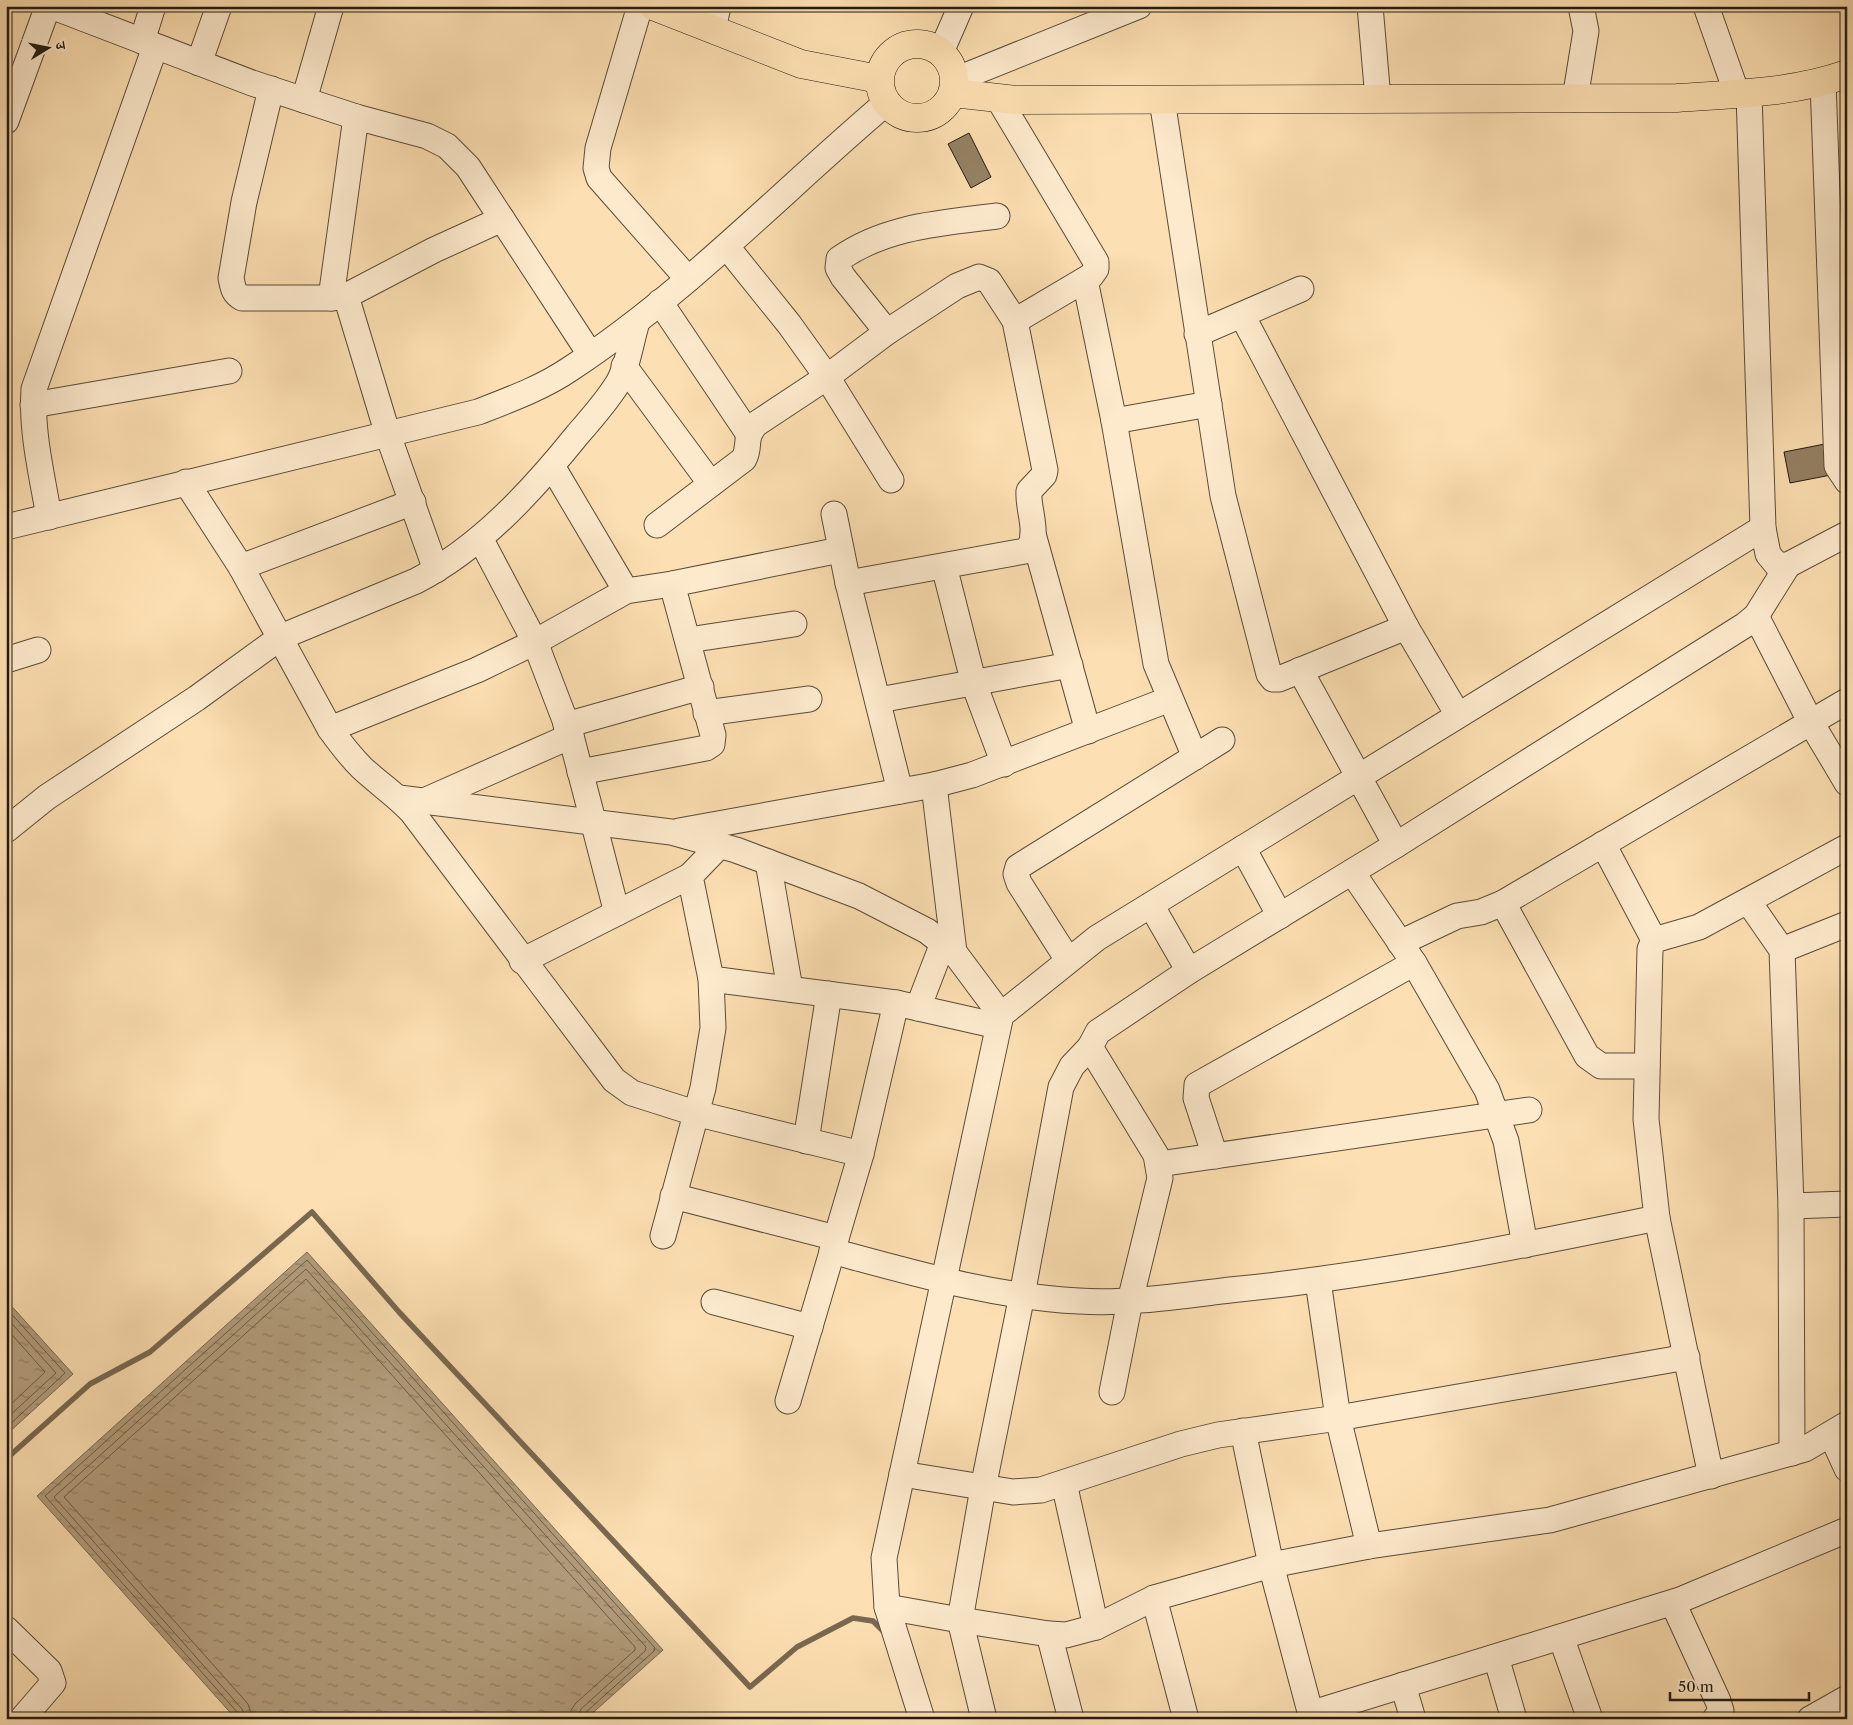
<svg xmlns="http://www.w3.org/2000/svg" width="1853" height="1725" viewBox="0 0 1853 1725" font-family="'Libre Caslon Text','Noto Serif Devanagari',serif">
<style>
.water{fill:url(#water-ripples);stroke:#796850}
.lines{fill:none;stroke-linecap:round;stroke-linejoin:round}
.shore{stroke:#6a5c46;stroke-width:1}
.stream{stroke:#796850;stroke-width:5.5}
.building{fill:#948164;stroke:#231b10}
.minor-casing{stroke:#594c38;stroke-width:27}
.major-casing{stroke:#231b10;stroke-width:29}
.minor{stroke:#fdeacd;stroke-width:25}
.major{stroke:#fcdfb2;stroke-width:28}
</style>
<defs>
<pattern id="water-ripples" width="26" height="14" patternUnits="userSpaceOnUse" patternTransform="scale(1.25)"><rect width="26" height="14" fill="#b29c7b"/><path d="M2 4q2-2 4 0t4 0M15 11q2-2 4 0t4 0" fill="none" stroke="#907e63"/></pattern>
</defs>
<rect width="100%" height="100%" fill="#fcdfb2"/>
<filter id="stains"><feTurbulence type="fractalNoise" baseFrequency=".004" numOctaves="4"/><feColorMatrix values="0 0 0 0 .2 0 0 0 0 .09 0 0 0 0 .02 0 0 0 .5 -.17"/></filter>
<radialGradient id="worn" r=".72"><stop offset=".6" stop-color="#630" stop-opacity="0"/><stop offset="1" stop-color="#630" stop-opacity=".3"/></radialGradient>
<g class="water">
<path d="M307 1252 663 1650 586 1719H236L37 1496Z"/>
<path d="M6 1300 73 1374 6 1435Z"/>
</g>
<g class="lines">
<g class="shore">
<path d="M6 1308 65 1373 6 1428"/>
<path d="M6 1317 56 1373 6 1419"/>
<path d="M6 1328 45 1372 6 1409"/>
<path d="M239 1719 238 1713 45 1496 307 1260 655 1648 654 1651 585 1713 584 1719"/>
<path d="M246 1719 242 1709 54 1497 306 1269 646 1647 645 1651 581 1709 577 1719"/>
<path d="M253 1719 248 1704 64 1497 306 1279 635 1647V1650L576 1703 571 1710 570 1719"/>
</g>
<path class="stream" d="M6 1459 90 1384 150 1352 312 1212 399 1312 750 1687 797 1647 853 1618 873 1621 885 1633"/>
</g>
<g class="building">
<path d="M969 133 991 177 971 188 948 144Z"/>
<path d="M1830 443 1836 474 1790 483 1784 452Z"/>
</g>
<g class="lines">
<defs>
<g id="minor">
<path d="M51 6 252 83 356 117 427 136 447 146 468 167 590 354"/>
<path d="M640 6 598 148 596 168 599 178 688 279"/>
<path d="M1370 6 1378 99"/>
<path d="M1706 6 1737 94"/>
<path d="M713 30 718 6"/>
<path d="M142 41 153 6"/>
<path d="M941 52 961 6"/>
<path d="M199 63 219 6"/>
<path d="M955 80 1139 6"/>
<path d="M1823 82 1837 466 1847 481"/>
<path d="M271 89 244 202 231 278C233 287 233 293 242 298H331L346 296 434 250 502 219"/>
<path d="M1749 94 1763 528 1768 554 1777 565H1788L1847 534"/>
<path d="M998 98 1096 262V269L1091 276 1015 321"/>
<path d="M1575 99 1586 31 1581 6"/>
<path d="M304 100 331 6"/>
<path d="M1162 100 1223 496 1269 674 1273 679H1279L1406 627"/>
<path d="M6 121 48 6"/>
<path d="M727 247 789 324 827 377 891 480"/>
<path d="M1085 280 1114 421 1156 664 1195 757"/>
<path d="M346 296 388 435 436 570"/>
<path d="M331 298 356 117"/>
<path d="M660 302 748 433"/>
<path d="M1242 315 1406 627 1458 715"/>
<path d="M887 332 843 277 838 268 839 259C886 226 941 223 997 216"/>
<path d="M1197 334 1301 289"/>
<path d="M624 366 711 484"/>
<path d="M33 405 229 371"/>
<path d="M1114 421 1209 404"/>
<path d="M552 466 626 591"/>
<path d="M186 482 241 567 330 729C340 743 350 756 362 768 378 783 396 795 412 812L614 1080 632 1093 695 1113 861 1154"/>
<path d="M834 514 848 583 900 791"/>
<path d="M49 517C42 475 31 432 34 389L155 47"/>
<path d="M657 525 744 459C751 445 743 439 756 424L827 377 887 332 957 286 979 277 989 281 1015 321 1045 470 1044 475 1029 491C1027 509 1042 539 1025 551L848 583"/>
<path d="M6 527 478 412C509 400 542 388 570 369 686 293 781 192 886 103"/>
<path d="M1033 534 1088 731"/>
<path d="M480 538 535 642 571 736 617 913"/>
<path d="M944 566 974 684 1004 764"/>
<path d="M241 567 413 502"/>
<path d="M1756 616 1810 721 1847 783"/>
<path d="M688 640 794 624"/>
<path d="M6 660 38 650"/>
<path d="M1300 670 1396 845"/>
<path d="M879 700 1070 665"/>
<path d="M706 713 809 699"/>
<path d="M566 725 701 687"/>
<path d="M330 729 477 670 535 642 626 591 672 584 840 550"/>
<path d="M580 772 706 748 712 744 713 735 672 584"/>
<path d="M934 785 954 952"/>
<path d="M399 798 671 832 736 850 859 896 927 931 954 952 1001 1015"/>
<path d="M424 801 571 736"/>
<path d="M6 830 47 797 197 698 281 637 416 581C481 547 532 491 578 434 592 418 607 401 618 383 628 366 631 341 637 322"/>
<path d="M679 831 934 785 972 775 1170 699"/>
<path d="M1603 844 1654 940"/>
<path d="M1243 848 1280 916"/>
<path d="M768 862 790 989"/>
<path d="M1352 872 1414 963 1487 1090 1506 1141 1525 1245"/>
<path d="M1748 901 1782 950 1791 1206 1792 1453"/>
<path d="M1503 903 1587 1056 1601 1066H1647"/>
<path d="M1151 905 1189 971"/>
<path d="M1400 943 1457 916 1481 912 1503 903 1847 701"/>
<path d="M1782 950 1847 924"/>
<path d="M1068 960 1019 883 1016 874 1018 867 1222 740"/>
<path d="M522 961 690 876"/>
<path d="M711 979 896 1003 998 1026"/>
<path d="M918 1008 943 943"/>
<path d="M806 1141 829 994"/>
<path d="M1215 1156 1196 1098 1197 1085 1414 963"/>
<path d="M1159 1164 1529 1110"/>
<path d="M673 1196 836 1238"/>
<path d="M1791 1206 1847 1204"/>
<path d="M663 1236 703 1088 713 1028 711 979 690 876 720 845"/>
<path d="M832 1251C913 1273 995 1297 1079 1301 1129 1304 1180 1296 1230 1290 1374 1276 1516 1247 1657 1218"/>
<path d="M1318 1281 1338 1418 1369 1546"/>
<path d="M714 1302 810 1327"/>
<path d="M1112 1392 1130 1301 1160 1178 1156 1155 1090 1047 1098 1032 1189 971 1396 845 1745 625 1756 616 1788 565"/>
<path d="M788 1401 861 1154 896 1003"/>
<path d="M1243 1431 1271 1565 1312 1719"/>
<path d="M1831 1434 1847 1469"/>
<path d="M902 1474 1013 1492 1041 1490 1181 1444 1218 1435 1338 1418 1687 1357"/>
<path d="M1711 1476 1657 1218 1646 1119 1650 949 1654 940 1699 927 1847 847"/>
<path d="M1064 1483 1096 1627"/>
<path d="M1154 1598 1186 1719"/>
<path d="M1673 1603 1718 1701 1721 1711 1715 1719"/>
<path d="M887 1607 960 1620 1049 1634 1066 1635 1096 1627 1154 1598 1271 1565 1369 1546 1550 1520 1805 1449 1847 1424"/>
<path d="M6 1629 49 1671 53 1683 22 1719"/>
<path d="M1049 1634 1071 1719"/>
<path d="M1561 1637 1590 1719"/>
<path d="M1496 1657 1514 1719"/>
<path d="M1403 1685 1413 1719"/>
<path d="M1310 1714 1680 1600 1847 1530"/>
<path d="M922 1719 887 1607 884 1558 1001 1015 1097 938 1763 528"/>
<path d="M984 1719 960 1620 983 1488 1022 1295 1061 1087 1072 1066 1090 1047"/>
<path d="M1810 1719 1847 1698"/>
</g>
<g id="major">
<path d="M653 6 801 64 879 79"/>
<circle cx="917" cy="81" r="37"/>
<path d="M953 93 1016 100 1677 98C1734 94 1793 93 1847 74"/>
</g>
</defs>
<use href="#minor" class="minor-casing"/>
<use href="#major" class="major-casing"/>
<use href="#minor" class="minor"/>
<use href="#major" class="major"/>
</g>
<rect width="1853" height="1725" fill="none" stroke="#fcdfb2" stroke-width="25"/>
<rect x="8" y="8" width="1838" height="1710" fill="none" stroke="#231b10" stroke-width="2.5"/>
<rect x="12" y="12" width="1828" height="1700" fill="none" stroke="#231b10"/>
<g transform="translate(48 48) rotate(80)" stroke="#fdeacd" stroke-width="4" paint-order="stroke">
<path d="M0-4L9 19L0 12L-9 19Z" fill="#231b10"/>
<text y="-8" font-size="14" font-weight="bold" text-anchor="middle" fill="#231b10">उ</text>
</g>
<path d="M1670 1692v8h139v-8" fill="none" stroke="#231b10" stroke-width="2.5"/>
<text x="1678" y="1692" font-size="15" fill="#231b10" stroke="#fdeacd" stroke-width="4" paint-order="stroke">50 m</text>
<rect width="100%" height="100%" filter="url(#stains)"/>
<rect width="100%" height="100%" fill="url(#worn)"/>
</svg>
